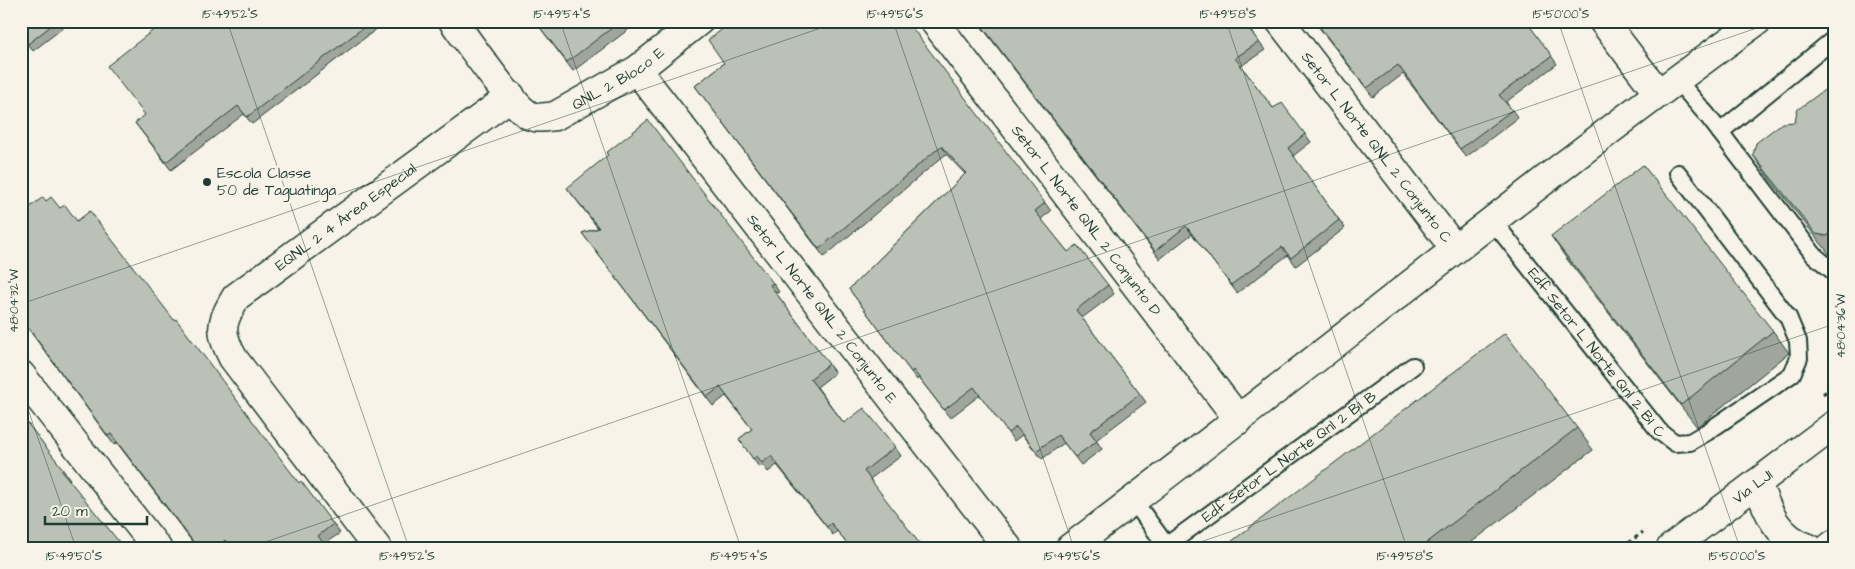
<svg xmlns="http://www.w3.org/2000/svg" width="1855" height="569" viewBox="0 0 1855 569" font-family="'Architects Daughter',sans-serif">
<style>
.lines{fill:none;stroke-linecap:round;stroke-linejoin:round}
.lane-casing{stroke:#1f3d34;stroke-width:20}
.street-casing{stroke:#1f3d34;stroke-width:31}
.secondary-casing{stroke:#1f3d34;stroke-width:31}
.path{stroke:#1f3d34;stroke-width:3;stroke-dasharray:4 4;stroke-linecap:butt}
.lane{stroke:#f7f3e8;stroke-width:16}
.street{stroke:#f7f3e8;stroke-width:28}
.secondary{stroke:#f7f3e8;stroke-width:28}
.wall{fill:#a1a69d;stroke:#1f3d34}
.building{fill:#bbc1b6;stroke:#1f3d34}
.ticks{fill:none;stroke:#1f3d34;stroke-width:1;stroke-opacity:0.45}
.poi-dot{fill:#1f3d34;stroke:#f7f3e8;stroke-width:2}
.labels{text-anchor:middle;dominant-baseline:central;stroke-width:5;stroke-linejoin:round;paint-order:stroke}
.street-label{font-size:15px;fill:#1f3d34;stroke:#f7f3e8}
.poi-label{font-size:15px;fill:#1f3d34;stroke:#f7f3e8;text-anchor:start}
.neatline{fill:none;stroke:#1f3d34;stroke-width:2}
.ticks-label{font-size:12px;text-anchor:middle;fill:#1f3d34}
</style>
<rect width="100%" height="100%" fill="#f7f3e8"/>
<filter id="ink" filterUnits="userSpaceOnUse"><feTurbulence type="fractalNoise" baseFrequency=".02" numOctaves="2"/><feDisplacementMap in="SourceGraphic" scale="10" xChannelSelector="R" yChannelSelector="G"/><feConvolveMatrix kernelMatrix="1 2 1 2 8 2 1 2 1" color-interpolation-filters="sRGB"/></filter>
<g filter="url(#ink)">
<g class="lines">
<defs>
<g id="lane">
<path d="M1676 79 1707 115 1814 255 1834 272"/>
<path d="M1720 132 1834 39"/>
<path id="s1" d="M1492 220 1659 431 1675 443 1690 442 1707 432 1792 374 1799 358 1798 341 1788 317 1678 173"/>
<path d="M1133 500 1168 548"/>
<path id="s2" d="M1166 546 1413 366"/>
</g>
<g id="street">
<path id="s3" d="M453 21C467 40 512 106 529 115 536 119 547 117 555 116L637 70 699 21"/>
<path id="s4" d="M934 21 1239 420"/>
<path id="s5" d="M1280 21 1455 249"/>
<path d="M1603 21 1658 93"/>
<path id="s6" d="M637 70 1008 548"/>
<path d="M21 375 157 548"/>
<path id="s7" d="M377 548 233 358C219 331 220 324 236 297L511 96"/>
<path d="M1070 548C1301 375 1523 190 1757 21"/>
</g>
<g id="secondary">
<path d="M1757 483C1768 512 1777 538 1809 548"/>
<path id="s8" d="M1671 548 1834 425"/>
<path d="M1829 548 1834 544"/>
</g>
</defs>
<use href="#lane" class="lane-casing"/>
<use href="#street" class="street-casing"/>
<use href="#secondary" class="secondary-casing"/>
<g class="path">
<path d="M1823 394 1834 385"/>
<path d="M1622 548 1643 532"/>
</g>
<use href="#lane" class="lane"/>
<use href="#street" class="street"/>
<use href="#secondary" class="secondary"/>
</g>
<g class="wall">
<path d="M21 21H72L33 51 21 36Z"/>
<path d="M165 21H387L252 124 244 114 171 170 135 123 145 116Z"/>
<path d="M535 21H640L573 71Z"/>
<path d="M733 21 1045 203 1051 211 1041 219 1068 252 1108 285 1114 294 1082 318 1146 402 1096 440 1102 449 1081 465 1064 443 1042 459 1022 435 1014 441 980 395 950 418 919 378 917 380 849 289 965 174 946 154 824 257 695 86 724 63Z"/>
<path d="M977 21H1243L1265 50 1241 66 1273 108 1305 134 1311 142 1293 156 1345 228 1296 266 1288 255 1237 293 1192 234 1160 259Z"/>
<path d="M1314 21H1526L1557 64 1506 102 1518 118 1466 157 1403 74 1373 97Z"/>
<path d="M1834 83V257L1831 256 1768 177 1753 155 1795 122Z"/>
<path d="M567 188 773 283 779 292 776 293 835 373 817 387 844 423 895 447 901 456 870 479 850 548 837 531 833 535 777 465 768 472 763 465 759 467 739 439 752 429 726 396 713 406 582 233 598 228Z"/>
<path d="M46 201 60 208 77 221 333 524 340 533 324 544 327 548H197L117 443 114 445 21 319Z"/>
<path d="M1551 236 1773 331 1789 353 1697 427 1566 258Z"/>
<path d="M21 415 70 479 21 548Z"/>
<path d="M1577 428 1593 450 1464 548H1223Z"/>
</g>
<g class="building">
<path d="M21 21H57L28 44 21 35Z"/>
<path d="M165 21H372L247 117 238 106 166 162 135 123 145 115 107 66Z"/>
<path d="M535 21H621L567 62Z"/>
<path d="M733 21H777L778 22 779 21H907L1045 203 1035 211 1068 252 1077 245 1108 285 1076 310 1140 394 1090 432 1097 441 1075 457 1058 435 1036 451 1016 427 1008 433 974 387 944 410 913 370 911 372 849 289 966 173 941 146 819 249 695 86 724 63 708 40Z"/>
<path d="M978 21H1243L1259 42 1235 58 1273 108 1282 103 1305 134 1288 148 1339 220 1291 258 1282 247 1231 285 1186 226 1155 251Z"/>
<path d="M1315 21H1526L1552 56 1499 95 1512 110 1460 149 1398 65 1367 88Z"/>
<path d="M1834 83V231L1827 236 1816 234 1753 155 1756 143 1782 123 1795 122 1797 110Z"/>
<path d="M648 120 773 283 770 285 829 364 810 379 844 423 864 408 895 447 864 471 923 548H850L831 523 827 527 771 456 762 463 757 456 753 459 739 439 752 429 720 387 707 397 582 233 599 228 567 188 608 155 606 153Z"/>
<path d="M1643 165 1773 331 1681 405 1551 236Z"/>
<path d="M43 197 46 201 51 197 60 208 65 205 77 221 90 211 174 320 176 319 299 483 301 481 333 524 318 536 327 548H231L225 540 216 548H198L111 434 108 436 21 318V214Z"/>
<path d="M1505 333 1577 428 1420 548H1223Z"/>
<path d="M21 415 63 469 61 470 124 548H21Z"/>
</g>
</g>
<path class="ticks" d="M227 21 409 548M560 21 741 548M893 21 1074 548M1226 21 1407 548M1558 21 1740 548M21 304 841 21M21 389 76 548M248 548 1777 21M1183 548 1834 324"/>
<circle class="poi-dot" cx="207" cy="182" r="5"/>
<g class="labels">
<g class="street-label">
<text stroke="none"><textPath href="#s3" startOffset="221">QNL 2 Bloco E</textPath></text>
<text stroke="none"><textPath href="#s5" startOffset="159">Setor L Norte QNL 2 Conjunto C</textPath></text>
<text stroke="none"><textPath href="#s7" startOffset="440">EQNL 2 4 Área Especial</textPath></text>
<text stroke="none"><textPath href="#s4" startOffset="251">Setor L Norte QNL 2 Conjunto D</textPath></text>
<text stroke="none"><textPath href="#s6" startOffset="302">Setor L Norte QNL 2 Conjunto E</textPath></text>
<text stroke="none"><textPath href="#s1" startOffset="169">Edf Setor L Norte Qnl 2 BI C</textPath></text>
<text stroke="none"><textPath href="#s2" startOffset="152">Edf Setor L Norte Qnl 2 BI B</textPath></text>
<text stroke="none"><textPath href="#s8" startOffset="102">Via LJ1</textPath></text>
</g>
<g class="poi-label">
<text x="217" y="173">Escola Classe<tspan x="217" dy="17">50 de Taguatinga</tspan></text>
</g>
</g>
<rect width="1855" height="569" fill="none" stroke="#f7f3e8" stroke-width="55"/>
<path d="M45 516v8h102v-8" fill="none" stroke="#1f3d34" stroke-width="2.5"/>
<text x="52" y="516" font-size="15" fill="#1f3d34" stroke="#f7f3e8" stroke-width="4" paint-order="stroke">20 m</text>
<rect x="28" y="28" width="1800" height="514" class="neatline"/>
<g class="ticks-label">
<text x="230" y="18">15°49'52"S</text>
<text x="562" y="18">15°49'54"S</text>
<text x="895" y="18">15°49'56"S</text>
<text x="1228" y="18">15°49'58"S</text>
<text x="1561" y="18">15°50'00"S</text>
<text transform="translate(14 301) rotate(-90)" y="4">48°04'32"W</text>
<text transform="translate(1841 326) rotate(-90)" y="4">48°04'36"W</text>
<text x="74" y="560">15°49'50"S</text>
<text x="407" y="560">15°49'52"S</text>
<text x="739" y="560">15°49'54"S</text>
<text x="1072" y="560">15°49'56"S</text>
<text x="1405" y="560">15°49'58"S</text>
<text x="1737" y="560">15°50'00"S</text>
</g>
</svg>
